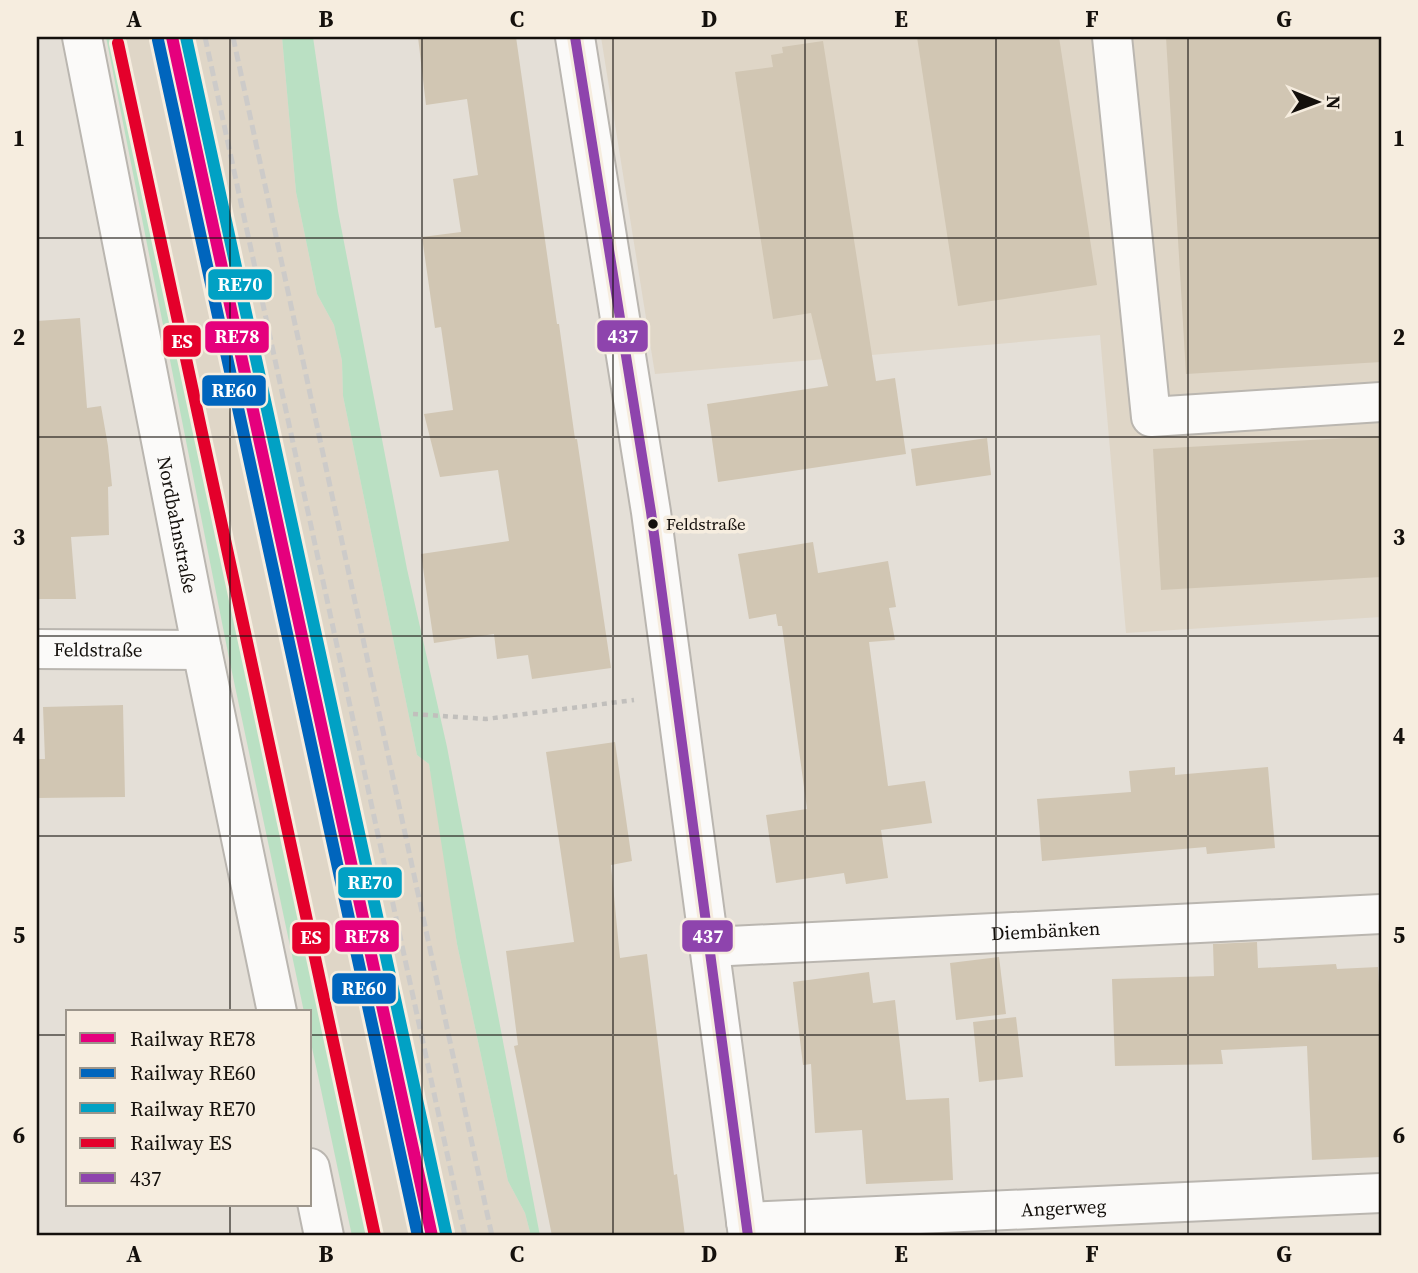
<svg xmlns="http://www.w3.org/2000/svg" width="1418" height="1273" viewBox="0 0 1418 1273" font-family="'Source Serif 4',serif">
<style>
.built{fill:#dfd6c7}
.green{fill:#bae0c3}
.building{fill:#d1c6b3}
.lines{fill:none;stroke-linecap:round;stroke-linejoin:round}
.minor-casing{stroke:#bab6b0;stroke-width:42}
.path{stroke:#c1bfbc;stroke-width:4.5;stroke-dasharray:5 5;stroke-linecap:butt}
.minor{stroke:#fbfaf9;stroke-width:38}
.rail{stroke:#cdcbc9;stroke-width:5;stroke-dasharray:10 5;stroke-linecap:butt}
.bus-1-casing{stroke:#f6eddf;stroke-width:16}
.bus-1{stroke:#8e44ad;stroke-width:10}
.rail-1-casing{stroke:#f6eddf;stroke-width:18}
.rail-2-casing{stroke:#f6eddf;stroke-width:18}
.rail-3-casing{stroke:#f6eddf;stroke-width:18}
.rail-4-casing{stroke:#f6eddf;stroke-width:18}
.rail-1{stroke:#e5007d;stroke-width:12}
.rail-2{stroke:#0065bd;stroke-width:12}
.rail-3{stroke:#01a1c4;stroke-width:12}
.rail-4{stroke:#e4002b;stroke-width:12}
.grid{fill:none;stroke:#14100c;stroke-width:2;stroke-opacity:0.55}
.bus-dot{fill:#14100c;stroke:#f6eddf;stroke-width:2.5}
.labels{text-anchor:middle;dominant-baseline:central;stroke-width:7;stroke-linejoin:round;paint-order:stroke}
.bus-label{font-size:17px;fill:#14100c;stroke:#f6eddf;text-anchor:start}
.street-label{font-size:19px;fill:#14100c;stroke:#f6eddf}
.line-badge{stroke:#f6eddf;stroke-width:2.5}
.badge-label{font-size:19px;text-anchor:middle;font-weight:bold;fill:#fff}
.neatline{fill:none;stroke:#14100c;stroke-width:2.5}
.grid-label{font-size:23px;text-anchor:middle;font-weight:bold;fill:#14100c}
</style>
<rect width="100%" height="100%" fill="#e4dfd7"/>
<g class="built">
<path d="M122 37H282L296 192 317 294 334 325 342 361 343 396 417 755 429 764 436 798 457 944 508 1181 525 1213 531 1236H379Z"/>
<path d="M601 37H1381V617L1126 633 1100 335 655 374Z"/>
</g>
<g class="green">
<path d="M106 37H122L379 1236H352L310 1038V1012H304L229 658Z"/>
<path d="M282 37H313L338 211 407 569 447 747 540 1236H531L525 1213 508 1181 457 944 429 764 417 755 343 396 342 361 334 325 317 294 296 192Z"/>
</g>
<g class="building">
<path d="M418 37H516L557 324H559L575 439H577L611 668 532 679 528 655 497 659 494 634 434 643 421 554 509 541 498 470 440 477 424 414 453 410 441 327 435 328 422 237 461 232 453 179 478 175 467 99 426 105Z"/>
<path d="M917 37H1059L1097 285 958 306Z"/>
<path d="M1166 37H1381V362L1186 374Z"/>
<path d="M823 41 876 381 895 378 906 454 718 482 707 404 828 386 811 313 773 319 735 72 773 67 771 55 783 53 782 47Z"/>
<path d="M80 318 87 408 101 406 108 446 112 486 108 487 109 535 71 537 76 599H37V321Z"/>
<path d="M1381 436V577L1161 590 1153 449Z"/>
<path d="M987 438 991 475 916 486 911 449Z"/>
<path d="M813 542 818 573 888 561 896 607 889 608 895 640 869 642 888 786 925 781 932 823 881 830 888 878 846 884 844 873 776 883 766 815 807 809 782 626H778L776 614 749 619 738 554Z"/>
<path d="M123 705 125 797 37 798V759H45L43 707Z"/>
<path d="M615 742 632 861 611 865 620 958 647 954 674 1175 677 1174 685 1236H552L514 1046 518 1045 506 951 574 942 546 752Z"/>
<path d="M1175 767V775L1268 767 1275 848 1207 854 1206 847 1042 861 1037 799 1131 792 1129 771Z"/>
<path d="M1257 942 1258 968 1336 964 1337 969 1378 967 1381 1020V1157L1312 1160 1307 1046 1221 1050 1223 1064 1115 1066 1112 979 1214 976 1213 944Z"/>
<path d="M999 957 1006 1014 956 1020 950 963Z"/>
<path d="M869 972 873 1003 895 1000 906 1100 949 1098 953 1180 866 1184 862 1130 815 1133 811 1064 803 1065 793 982Z"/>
<path d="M1016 1017 1023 1077 979 1082 973 1022Z"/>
</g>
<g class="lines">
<defs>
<g id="minor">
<path id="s1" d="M82 37 202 650 277 1012"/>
<path d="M575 37 651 512 748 1236"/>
<path d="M1112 37 1151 417 1381 402"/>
<path id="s2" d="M37 649 202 650"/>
<path id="s3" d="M710 947 1381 914"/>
<path d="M310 1168 324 1236"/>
<path id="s4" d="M746 1222 1381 1193"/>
</g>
</defs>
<use href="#minor" class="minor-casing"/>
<path class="path" d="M413 714 486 719 634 700"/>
<use href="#minor" class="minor"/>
<g class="rail">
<path d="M205 37 465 1236"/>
<path d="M233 37 492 1236"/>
</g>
<defs>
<path id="bus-1" d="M575 37 651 512 748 1236"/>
</defs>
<use href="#bus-1" class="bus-1-casing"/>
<use href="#bus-1" class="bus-1"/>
<defs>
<path id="rail-1" d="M172 37 432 1236"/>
<path id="rail-2" d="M158 40 418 1236"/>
<path id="rail-3" d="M186 37 446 1233"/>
<path id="rail-4" d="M118 43 375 1236"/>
</defs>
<use href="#rail-1" class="rail-1-casing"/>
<use href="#rail-2" class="rail-2-casing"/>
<use href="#rail-3" class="rail-3-casing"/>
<use href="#rail-4" class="rail-4-casing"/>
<use href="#rail-1" class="rail-1"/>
<use href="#rail-2" class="rail-2"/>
<use href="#rail-3" class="rail-3"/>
<use href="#rail-4" class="rail-4"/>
</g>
<path class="grid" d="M230 37V1012M422 37V1236M613 37V1236M805 37V1236M996 37V1236M1188 37V1236M37 238H1381M37 437H1381M37 636H1381M37 836H1381M37 1035H68M310 1035H1381M230 1205V1236"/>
<circle class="bus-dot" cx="653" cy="524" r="6"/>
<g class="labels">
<g class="bus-label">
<text x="666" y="524">Feldstraße</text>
</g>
<g class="street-label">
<text stroke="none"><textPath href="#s1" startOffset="497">Nordbahnstraße</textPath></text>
<text stroke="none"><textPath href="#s2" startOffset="61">Feldstraße</textPath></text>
<text stroke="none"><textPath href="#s3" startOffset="336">Diembänken</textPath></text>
<text stroke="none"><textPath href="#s4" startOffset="318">Angerweg</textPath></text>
</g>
</g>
<g class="line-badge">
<rect x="207" y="268" width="66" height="33" rx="7" fill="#01a1c4"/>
<rect x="596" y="319" width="53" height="34" rx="7" fill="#8e44ad"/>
<rect x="204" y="320" width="66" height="34" rx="7" fill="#e5007d"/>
<rect x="162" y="324" width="40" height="34" rx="7" fill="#e4002b"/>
<rect x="201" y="374" width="66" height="33" rx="7" fill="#0065bd"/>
<rect x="337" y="866" width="66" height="33" rx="7" fill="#01a1c4"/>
<rect x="681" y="919" width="53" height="34" rx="7" fill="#8e44ad"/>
<rect x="334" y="919" width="66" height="34" rx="7" fill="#e5007d"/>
<rect x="291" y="921" width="40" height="34" rx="7" fill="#e4002b"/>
<rect x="331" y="972" width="66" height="33" rx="7" fill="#0065bd"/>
</g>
<g class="badge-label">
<text x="240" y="291">RE70</text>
<text x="623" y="343">437</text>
<text x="237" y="343">RE78</text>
<text x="182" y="348">ES</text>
<text x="234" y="397">RE60</text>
<text x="370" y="889">RE70</text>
<text x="708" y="943">437</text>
<text x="367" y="943">RE78</text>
<text x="311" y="944">ES</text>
<text x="364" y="995">RE60</text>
</g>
<rect width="1418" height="1273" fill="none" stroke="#f6eddf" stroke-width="77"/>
<rect x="66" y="1010" width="245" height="196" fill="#f6eddf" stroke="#9c958b" stroke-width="2"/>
<rect x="80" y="1033" width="35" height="10" fill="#e5007d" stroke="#9c958b" stroke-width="2"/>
<text x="130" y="1046" font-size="21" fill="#14100c">Railway RE78</text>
<rect x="80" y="1068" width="35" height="10" fill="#0065bd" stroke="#9c958b" stroke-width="2"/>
<text x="130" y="1080" font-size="21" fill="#14100c">Railway RE60</text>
<rect x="80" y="1103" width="35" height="10" fill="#01a1c4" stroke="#9c958b" stroke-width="2"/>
<text x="130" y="1116" font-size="21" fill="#14100c">Railway RE70</text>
<rect x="80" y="1138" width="35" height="10" fill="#e4002b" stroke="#9c958b" stroke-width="2"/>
<text x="130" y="1150" font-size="21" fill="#14100c">Railway ES</text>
<rect x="80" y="1173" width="35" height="10" fill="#8e44ad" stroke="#9c958b" stroke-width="2"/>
<text x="130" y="1186" font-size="21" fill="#14100c">437</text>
<g transform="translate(1317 102) rotate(91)" stroke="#f6eddf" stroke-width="5" paint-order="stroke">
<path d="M0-5L12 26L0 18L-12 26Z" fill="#14100c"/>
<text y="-10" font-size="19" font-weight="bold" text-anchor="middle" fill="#14100c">N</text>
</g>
<rect x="38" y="38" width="1342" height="1196" class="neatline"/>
<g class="grid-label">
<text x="134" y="27">A</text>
<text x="326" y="27">B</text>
<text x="517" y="27">C</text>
<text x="709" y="27">D</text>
<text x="901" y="27">E</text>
<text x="1092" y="27">F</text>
<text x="1284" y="27">G</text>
<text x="19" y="146">1</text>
<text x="1399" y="146">1</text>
<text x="19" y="345">2</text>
<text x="1399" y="345">2</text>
<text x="19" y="545">3</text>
<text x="1399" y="545">3</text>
<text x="19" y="744">4</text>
<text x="1399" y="744">4</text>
<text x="19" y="943">5</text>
<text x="1399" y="943">5</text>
<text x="19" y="1143">6</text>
<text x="1399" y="1143">6</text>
<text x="134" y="1262">A</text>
<text x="326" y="1262">B</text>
<text x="517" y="1262">C</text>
<text x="709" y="1262">D</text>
<text x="901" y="1262">E</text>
<text x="1092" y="1262">F</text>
<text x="1284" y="1262">G</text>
</g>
</svg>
